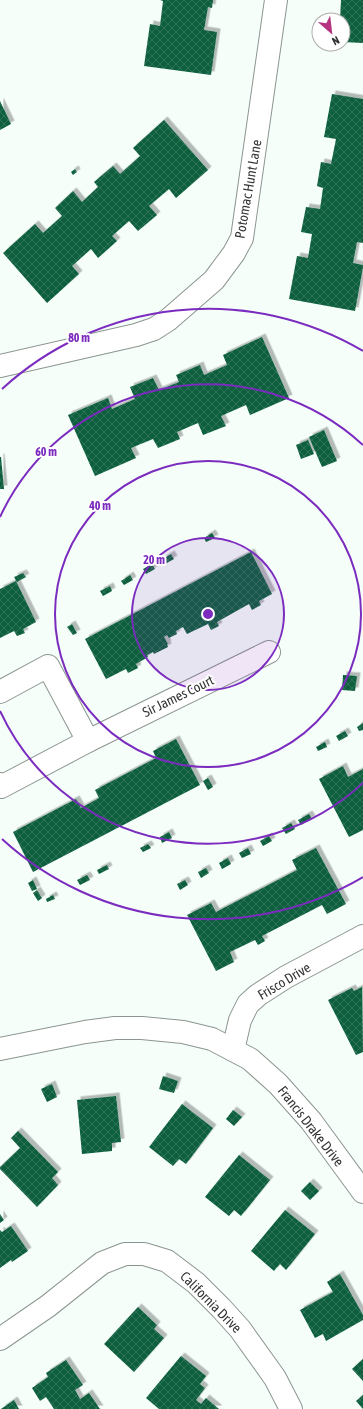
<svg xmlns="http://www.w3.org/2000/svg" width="363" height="1409" viewBox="0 0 363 1409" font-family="'Asap Condensed',sans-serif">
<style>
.building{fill:url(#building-cross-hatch);filter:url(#shadow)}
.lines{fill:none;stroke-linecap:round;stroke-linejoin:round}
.minor-casing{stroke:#8c9590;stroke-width:24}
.minor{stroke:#fff;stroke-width:22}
.ring{fill:none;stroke:#7b2cbf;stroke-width:2}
.labels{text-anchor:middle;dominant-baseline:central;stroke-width:4;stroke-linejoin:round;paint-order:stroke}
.street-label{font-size:14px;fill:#323533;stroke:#fff}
.centre{fill:#7b2cbf;stroke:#fff;stroke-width:2}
.ring-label{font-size:12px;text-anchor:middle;font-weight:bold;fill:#7b2cbf;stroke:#fff;stroke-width:4;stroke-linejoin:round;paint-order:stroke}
</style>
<defs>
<pattern id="building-cross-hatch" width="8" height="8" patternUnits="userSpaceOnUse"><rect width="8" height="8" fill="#0a5e3d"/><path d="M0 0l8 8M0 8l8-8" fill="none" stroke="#2f7258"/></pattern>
<filter id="shadow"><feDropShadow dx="3.5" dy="-3.5" stdDeviation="0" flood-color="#0004"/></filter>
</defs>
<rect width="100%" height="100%" fill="#f5fef9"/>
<g class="building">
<path d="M160 0H213L212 8 208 7 204 30 217 32 211 75 144 66 150 24 160 26 163 1Z"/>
<path d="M341 0H363V43L343 42V20H340Z"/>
<path d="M332 94 363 99V243L357 242 353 263 363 265V267L355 311 289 299 297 256 308 258 312 234 301 232 306 207 320 209 323 188 317 186 321 162 331 164 336 139 324 137Z"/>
<path d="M0 101 11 124 0 130Z"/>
<path d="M164 120 208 170 176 198 169 189 149 206 157 215 138 231 129 221 112 236 117 241 98 258 91 249 72 266 79 274 47 303 3 253 35 224 43 233 62 216 55 208 73 191 82 202 98 187 94 182 113 166 120 174 140 156 133 148Z"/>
<path d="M75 169 77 172 73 175 71 172Z"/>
<path d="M262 337 289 398 250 415 246 405 221 416 226 426 203 435 198 423 177 432 180 439 158 448 153 439 131 448 136 458 95 476 68 415 108 398 112 409 135 399 130 387 153 378 159 390 179 382 176 375 200 365 204 375 227 365 223 355Z"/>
<path d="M324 430 337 461 322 467 309 437Z"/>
<path d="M308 440 314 454 301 459 296 445Z"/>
<path d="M0 457H1L4 489H0Z"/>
<path d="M212 533 215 538 206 542 204 538Z"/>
<path d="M251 552 272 594 259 601 261 605 252 610 249 604 217 622 219 626 211 630 208 624 187 634 183 627 176 631 177 634 169 638 167 635 164 637 168 644H167L168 647 154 654 153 652 147 655 148 657 136 664 138 668 128 673 126 669 106 679 85 639Z"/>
<path d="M171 554 174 559 165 564 163 559Z"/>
<path d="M152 564 155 569 146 574 143 569Z"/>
<path d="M23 573 26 577 17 582 14 577Z"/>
<path d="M130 575 133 580 124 585 121 581Z"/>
<path d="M16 581 36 622 23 629 25 633 17 636 14 631 0 638V589Z"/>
<path d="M110 586 112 591 103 596 100 591Z"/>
<path d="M72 624 77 633 73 635 67 627Z"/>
<path d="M343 675 357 676 355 691 342 690Z"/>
<path d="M363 723V730L359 731 357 727Z"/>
<path d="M345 731 348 736 339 741 336 736Z"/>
<path d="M176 739 200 785 33 872 13 832 76 799 81 808 99 798 95 790 156 758 153 751Z"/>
<path d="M325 742 327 747 318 751 316 747Z"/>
<path d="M343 766 348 777 363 769V830L349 837 319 779Z"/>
<path d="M208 778 213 787 208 790 203 781Z"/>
<path d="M309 814 312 819 301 825 298 820Z"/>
<path d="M291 823 295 829 286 834 282 828Z"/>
<path d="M169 832 172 838 162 843 160 837Z"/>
<path d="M269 836 272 841 263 846 260 841Z"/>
<path d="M148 844 151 848 143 852 140 848Z"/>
<path d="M248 848 251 854 242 858 239 853Z"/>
<path d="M316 848 346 904 327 914 322 905 262 936 265 941 258 945 255 940 230 952 234 962 216 971 187 915 211 903 216 912 297 870 292 860Z"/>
<path d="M228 858 231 864 222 869 219 863Z"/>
<path d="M107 865 109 869 99 874 97 870Z"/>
<path d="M206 868 209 873 201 878 198 872Z"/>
<path d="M87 875 90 880 80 885 77 880Z"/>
<path d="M33 880 37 889 32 891 28 883Z"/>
<path d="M185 880 188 885 180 890 177 884Z"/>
<path d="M37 890 42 898 38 901 33 893Z"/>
<path d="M53 895 55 899 47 902 46 899Z"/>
<path d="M362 987 363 1052 356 1055 328 1000 352 988 354 991Z"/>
<path d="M163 1076 178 1081 174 1093 159 1089Z"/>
<path d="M52 1084 57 1097 47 1102 41 1089Z"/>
<path d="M116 1096 121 1142 112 1143V1151L82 1154 77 1100Z"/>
<path d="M182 1104 213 1128 186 1164 179 1159 173 1166 149 1147Z"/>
<path d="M233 1110 242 1117 234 1126 226 1119Z"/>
<path d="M18 1131 58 1172 52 1178 58 1185 37 1207 0 1169V1167L20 1148 11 1138Z"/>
<path d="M239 1155 270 1180 241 1216 234 1210 229 1216 205 1197Z"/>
<path d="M310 1182 319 1191 310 1200 301 1191Z"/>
<path d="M285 1210 315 1234 286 1270 280 1264 274 1271 251 1251Z"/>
<path d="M0 1214 4 1220 0 1223Z"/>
<path d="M11 1226 28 1251 12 1262 11 1260 0 1268V1230L2 1232Z"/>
<path d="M340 1274 363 1315V1320L326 1341 323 1334 315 1338 300 1310 333 1292 327 1282Z"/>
<path d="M138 1307 157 1325 154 1329 164 1338 134 1372 104 1344Z"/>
<path d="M181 1356 206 1376 200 1384 205 1388 196 1400 201 1404 206 1398 219 1409H159L146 1398Z"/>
<path d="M363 1359V1381L352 1369Z"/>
<path d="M66 1360 83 1385 75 1390 80 1399 89 1393 100 1409H54L46 1397 40 1401 32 1388 48 1377 46 1373Z"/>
<path d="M363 1395V1409L356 1401Z"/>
<path d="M14 1400 19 1409H1Z"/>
</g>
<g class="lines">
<defs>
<g id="minor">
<path d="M0 366 136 335 154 329 168 320 214 280 234 253 242 238 276 0"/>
<path d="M0 692 48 666 88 741 269 652"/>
<path d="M0 784 1 787 88 741"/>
<path d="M0 1049 85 1032 115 1028H142L183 1032 212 1039 250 1059 278 1084 311 1121 363 1192"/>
<path d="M233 1050 240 1020 248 1004 258 995 286 977 363 936"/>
<path d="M0 1339 48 1306 102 1263 125 1254H144L167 1261 196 1283 221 1308 240 1329 275 1378 291 1409"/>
</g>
</defs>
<use href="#minor" class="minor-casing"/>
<use href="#minor" class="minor"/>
</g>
<circle cx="208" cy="614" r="76" fill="#7b2cbf" fill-opacity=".12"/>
<g class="ring">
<circle cx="208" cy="614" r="76"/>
<circle cx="208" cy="614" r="153"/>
<path d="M363 783A229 229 0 0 1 0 711M0 517A229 229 0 0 1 363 445"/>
<path d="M363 877A305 305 0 0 1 2 839M2 389A305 305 0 0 1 363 351"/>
</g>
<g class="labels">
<g class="street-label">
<text transform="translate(248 189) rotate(-80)">Potomac Hunt Lane</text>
<text transform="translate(178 696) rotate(-26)">Sir James Court</text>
<text transform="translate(284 981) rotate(-31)">Frisco Drive</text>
<text transform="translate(311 1126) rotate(52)">Francis Drake Drive</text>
<text transform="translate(211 1302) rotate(45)">California Drive</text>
</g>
</g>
<circle cx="208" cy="614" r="6" class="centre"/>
<g class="ring-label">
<text x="79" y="342">80 m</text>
<text x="46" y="456">60 m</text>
<text x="100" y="510">40 m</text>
<text x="154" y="564">20 m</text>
</g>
<g transform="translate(331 32) rotate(152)"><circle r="19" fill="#ffffff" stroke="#adaead"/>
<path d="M0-3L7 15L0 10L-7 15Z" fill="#b5347f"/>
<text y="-6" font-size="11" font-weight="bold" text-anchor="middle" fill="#323533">N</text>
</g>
</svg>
